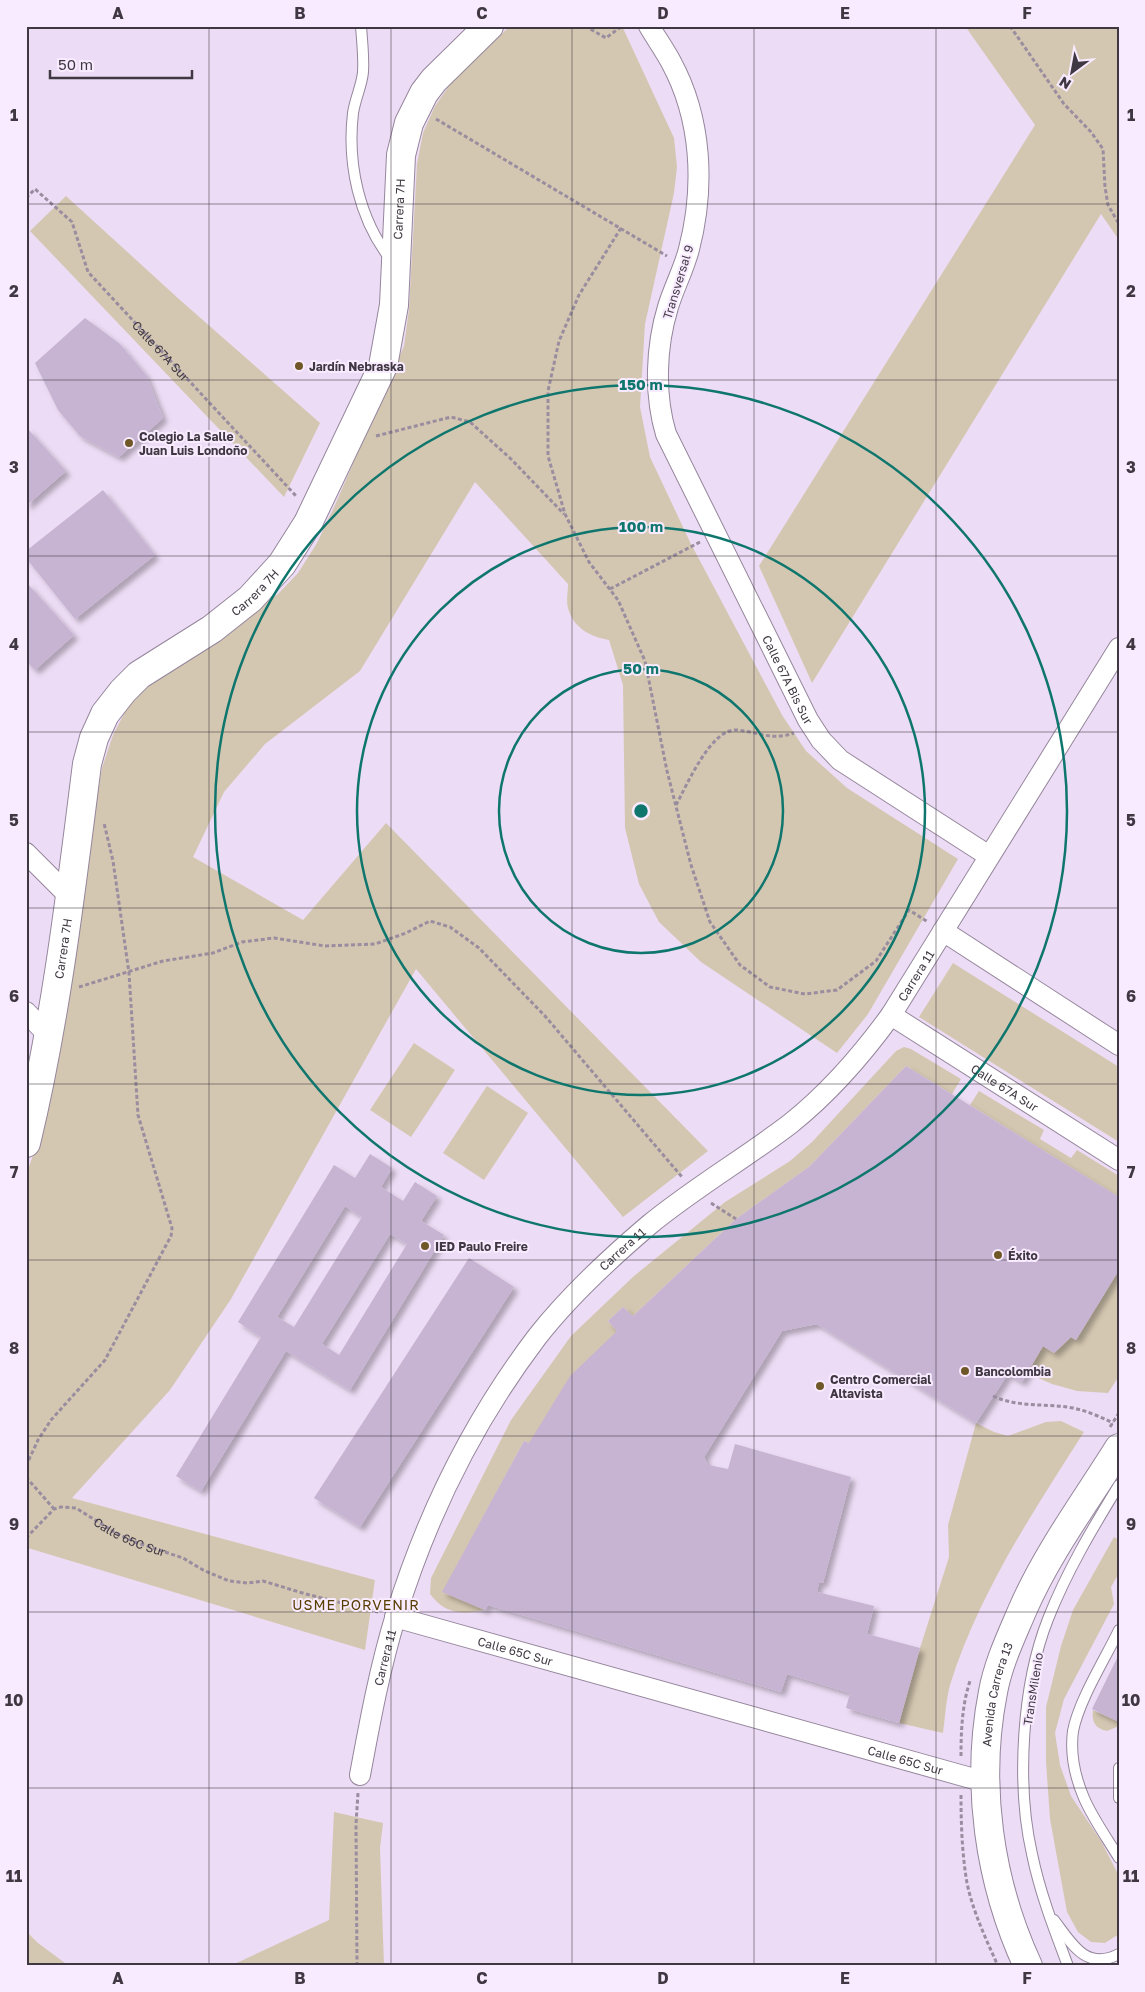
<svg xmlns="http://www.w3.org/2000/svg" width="1145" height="1992" viewBox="0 0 1145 1992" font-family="'Golos Text',sans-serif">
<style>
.green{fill:#d4c7b1}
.building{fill:#c7b3d2;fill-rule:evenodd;filter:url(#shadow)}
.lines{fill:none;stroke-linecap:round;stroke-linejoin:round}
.lane-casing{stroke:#95869c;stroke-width:12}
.street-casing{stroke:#95869c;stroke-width:22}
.secondary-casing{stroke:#95869c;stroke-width:30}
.primary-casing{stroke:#95869c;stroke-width:30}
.path{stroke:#998d9f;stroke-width:3;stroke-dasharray:4 2.5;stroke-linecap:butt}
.lane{stroke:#fff;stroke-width:10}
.street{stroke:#fff;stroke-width:20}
.secondary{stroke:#fff;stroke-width:28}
.primary{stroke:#fff;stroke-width:28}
.grid{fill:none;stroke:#3f3842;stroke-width:1;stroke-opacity:0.55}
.ring{fill:none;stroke:#0f766e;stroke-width:2.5}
.poi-dot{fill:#6f5727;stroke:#f8ebff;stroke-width:2}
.labels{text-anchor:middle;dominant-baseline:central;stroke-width:4;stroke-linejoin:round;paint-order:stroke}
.street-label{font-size:12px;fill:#3f3842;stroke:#f8ebff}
.poi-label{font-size:12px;font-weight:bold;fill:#3f3842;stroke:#f8ebff;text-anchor:start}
.neighbourhood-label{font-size:14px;letter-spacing:1px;fill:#583e00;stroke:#f8ebff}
.centre{fill:#0f766e;stroke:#f8ebff;stroke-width:2.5}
.ring-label{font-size:15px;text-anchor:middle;font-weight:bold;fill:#0f766e;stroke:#f8ebff;stroke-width:4;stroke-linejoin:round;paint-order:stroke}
.neatline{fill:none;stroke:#3f3842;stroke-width:2}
.grid-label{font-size:16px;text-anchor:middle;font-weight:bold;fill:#3f3842}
</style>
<defs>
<filter id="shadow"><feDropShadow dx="4.5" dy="4.5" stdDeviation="2.5" flood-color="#0004"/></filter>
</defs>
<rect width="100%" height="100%" fill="#eddcf5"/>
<g class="green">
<path d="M510 26H622L674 138 677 167 674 193 645 324 640 407 650 457 691 544 782 715 806 751 847 788 958 859 868 1014 837 1053 701 962 659 922 639 884 625 828 623 685 609 640C591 637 573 628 568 608 566 601 568 592 568 584L475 482 360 671 265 744 224 792 193 857 303 920 386 823 708 1151 623 1217 416 969 231 1299 170 1390 72 1498 375 1580 365 1650 28 1548 26 1550V1176L36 1146 102 768 113 735 126 710 148 685 278 594 298 573 317 543 335 505 404 346 409 309 417 164 423 133 435 106 451 83Z"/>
<path d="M965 26H1119V240L1101 214 812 683 759 566 1035 125Z"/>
<path d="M66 196 180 300 320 423 284 497 30 231Z"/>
<path d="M953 963 1119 1067V1142L919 1017Z"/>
<path d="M414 1043 455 1070 411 1137 370 1110Z"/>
<path d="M904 1047 911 1049 961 1079 952 1094 906 1066 810 1166 736 1219 633 1316 623 1307 608 1321 617 1331 529 1443 524 1441 443 1592 485 1610C462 1615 445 1614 430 1594L431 1578 511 1420 571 1336 634 1276 725 1202 790 1161 813 1141 896 1051Z"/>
<path d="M487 1086 528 1113 484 1180 443 1153Z"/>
<path d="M979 1091 1044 1130 1040 1139 1071 1158 1077 1150 1119 1176V1197L970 1105Z"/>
<path d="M1119 1270V1376L1108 1393 1077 1391 1052 1384 1027 1373 1043 1346 1054 1353 1071 1337 1076 1340Z"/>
<path d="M1061 1421 1084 1432C1033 1512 979 1593 950 1685 946 1700 945 1718 943 1733L899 1723 920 1648 949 1557 948 1525 976 1423 994 1432 1008 1436 1046 1422Z"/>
<path d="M1114 1537 1119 1540V1573L1111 1587 1114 1604 1064 1699 1055 1733 1060 1765 1071 1796 1101 1841 1119 1876V1934L1105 1943 1091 1942 1078 1932 1067 1912 1050 1819 1046 1762V1707L1061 1646 1073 1610Z"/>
<path d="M1093 1710 1119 1722V1726L1107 1731C1096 1729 1091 1722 1093 1710Z"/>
<path d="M334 1812 383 1823 380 1848 384 1966H230L329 1920Z"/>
<path d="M26 1931 38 1943 69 1966H26Z"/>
</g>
<g class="building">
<path d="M85 318 120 344 146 375 163 418 119 457 80 436 58 410 35 363Z"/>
<path d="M26 427 66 471 26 506Z"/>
<path d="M103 490 155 555 75 619 26 558V551Z"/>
<path d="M26 582 74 635 35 670 26 661Z"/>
<path d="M906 1066 1119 1197V1270L1076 1340 1071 1337 1054 1353 1043 1346 1022 1382 1008 1374 976 1423 817 1324 782 1331 704 1457 708 1465 728 1469 735 1444 851 1477 823 1583 819 1582 817 1592 874 1606 867 1634 920 1648 899 1723 846 1708 850 1693 787 1674 781 1692 488 1605 485 1610 442 1592 524 1441 529 1443 570 1376 617 1331 608 1321 623 1307 633 1316 736 1219 810 1166Z"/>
<path d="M370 1154 392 1168 381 1187 403 1201 415 1182 437 1196 421 1221 444 1235 350 1390 286 1351 201 1491 176 1476 261 1337 238 1322 334 1165 355 1178ZM345 1206 362 1217 294 1327 277 1317ZM390 1234 407 1244 339 1355 322 1344Z"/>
<path d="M469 1258 514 1287 360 1527 314 1498Z"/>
<path d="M1119 1654V1722L1092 1709Z"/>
</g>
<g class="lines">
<defs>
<g id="lane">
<path d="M361 26C362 41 364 57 363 72 362 85 355 99 353 113 347 164 359 219 391 260"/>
<path d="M1119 1630C1105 1659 1079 1700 1073 1731 1070 1754 1075 1777 1084 1798 1093 1819 1107 1838 1119 1858"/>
<path d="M1119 1768V1798"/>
<path d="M1054 1920C1072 1944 1086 1971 1119 1954"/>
<path d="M1068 1966C1054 1929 1040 1893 1032 1854 1016 1784 1022 1685 1048 1619 1067 1571 1092 1529 1119 1485"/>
</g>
<g id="street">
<path id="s3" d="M649 26C656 38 664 49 671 62 702 119 705 187 689 249 684 269 674 287 668 307 656 346 654 394 666 434L808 720 821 740 840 760 989 856"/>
<path d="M26 853 70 897"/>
<path d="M943 931 1119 1045"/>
<path d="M26 1012 48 1035"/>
<path id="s4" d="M891 1015 1119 1160"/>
<path id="s5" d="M395 1617 985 1782"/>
<path id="s6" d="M360 1775C370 1721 380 1667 396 1615 427 1515 474 1420 537 1337 569 1296 609 1259 649 1225 694 1188 744 1159 790 1124 829 1093 862 1055 891 1015L1119 648"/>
</g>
<g id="secondary">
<path id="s7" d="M26 1143C56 1019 71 891 87 764L94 738 105 714 123 691 139 675 212 629 250 599 282 564 308 523 383 366 394 305 401 155 409 123 424 93 434 80 489 26"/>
</g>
<g id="primary">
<path id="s8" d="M1028 1966C989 1882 975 1784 993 1692 998 1664 1011 1637 1022 1611 1047 1553 1086 1501 1119 1448"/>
</g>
</defs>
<use href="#lane" class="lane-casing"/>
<use href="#street" class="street-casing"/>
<use href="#secondary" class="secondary-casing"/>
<use href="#primary" class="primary-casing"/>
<g class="path">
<path d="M585 26 606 38 622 26"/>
<path d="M1010 26 1064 104 1091 132 1103 149 1105 187 1108 205 1119 224"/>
<path d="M436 119 667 256"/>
<path id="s1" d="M26 198 35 189 72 222 88 272 297 497"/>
<path d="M621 228 579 295 559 341 548 391V456L565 514 589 562 618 600 645 661 667 771 691 865 710 922 740 965 770 987 805 994 837 990 876 961 909 910 928 922"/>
<path d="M376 436 451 417 470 422 511 459 564 514"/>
<path d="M610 589 700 542"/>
<path d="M676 805C687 785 711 728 737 730 759 732 771 741 794 733"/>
<path d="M79 987 163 961 213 953 242 942 274 938 325 946 375 944 406 933 430 921 450 927 479 948 545 1016 682 1177"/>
<path d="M711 1203 736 1219"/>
<path d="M993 1396C1019 1408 1046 1403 1073 1408 1087 1411 1101 1417 1113 1423"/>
<path d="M1110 1427 1119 1413"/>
<path d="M26 1466 38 1440 51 1420 105 1360 171 1236 172 1228 138 1115 129 973 113 861 104 823"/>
<path d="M26 1477 54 1509"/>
<path id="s2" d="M26 1538 54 1509 61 1507 76 1508 114 1532 135 1542 183 1558 203 1570 229 1581 247 1583 263 1581 306 1594 378 1612"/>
<path d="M961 1756C961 1731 962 1705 970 1681"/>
<path d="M961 1795C961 1824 962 1854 967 1883 973 1912 986 1939 998 1966"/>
<path d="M357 1966 356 1824 358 1793"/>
</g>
<use href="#lane" class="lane"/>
<use href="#street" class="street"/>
<use href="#secondary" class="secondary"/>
<use href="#primary" class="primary"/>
</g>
<path class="grid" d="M209 26V1966M391 26V1966M572 26V1966M754 26V1966M936 26V1966M26 204H1119M26 380H1119M26 556H1119M26 732H1119M26 908H1119M26 1084H1119M26 1260H1119M26 1436H1119M26 1612H1119M26 1788H1119"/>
<g class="ring">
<circle cx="641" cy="811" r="142"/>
<circle cx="641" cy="811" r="284"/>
<circle cx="641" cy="811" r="426"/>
</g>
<g class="poi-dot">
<circle cx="299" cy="366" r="5"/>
<circle cx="129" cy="443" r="5"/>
<circle cx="425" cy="1246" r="5"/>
<circle cx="998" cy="1255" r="5"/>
<circle cx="965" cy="1371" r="5"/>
<circle cx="820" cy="1386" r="5"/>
</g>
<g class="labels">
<g class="street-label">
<text stroke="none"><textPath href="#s7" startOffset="1052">Carrera 7H</textPath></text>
<text transform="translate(678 282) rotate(-73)">Transversal 9</text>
<text stroke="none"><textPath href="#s1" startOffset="222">Calle 67A Sur</textPath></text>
<text stroke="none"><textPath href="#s7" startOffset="632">Carrera 7H</textPath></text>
<text stroke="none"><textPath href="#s3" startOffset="699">Calle 67A Bis Sur</textPath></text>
<text stroke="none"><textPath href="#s7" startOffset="198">Carrera 7H</textPath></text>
<text stroke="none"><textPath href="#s6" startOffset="1005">Carrera 11</textPath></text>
<text stroke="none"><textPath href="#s4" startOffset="135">Calle 67A Sur</textPath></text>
<text stroke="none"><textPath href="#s6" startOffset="600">Carrera 11</textPath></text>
<text stroke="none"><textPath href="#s2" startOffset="124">Calle 65C Sur</textPath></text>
<text stroke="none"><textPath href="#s5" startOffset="125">Calle 65C Sur</textPath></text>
<text stroke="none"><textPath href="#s6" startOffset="120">Carrera 11</textPath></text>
<text transform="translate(1033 1689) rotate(-81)">TransMilenio</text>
<text stroke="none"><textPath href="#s8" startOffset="279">Avenida Carrera 13</textPath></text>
<text stroke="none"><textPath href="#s5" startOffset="530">Calle 65C Sur</textPath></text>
</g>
<g class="poi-label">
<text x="309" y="366">Jardín Nebraska</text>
<text x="139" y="436">Colegio La Salle<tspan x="139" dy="14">Juan Luis Londoño</tspan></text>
<text x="435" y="1246">IED Paulo Freire</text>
<text x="1008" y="1255">Éxito</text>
<text x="975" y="1371">Bancolombia</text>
<text x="830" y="1379">Centro Comercial<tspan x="830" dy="14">Altavista</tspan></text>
</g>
<g class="neighbourhood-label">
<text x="356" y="1604">USME PORVENIR</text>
</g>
</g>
<circle cx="641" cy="811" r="8" class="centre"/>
<g class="ring-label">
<text x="641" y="390">150 m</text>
<text x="641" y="532">100 m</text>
<text x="641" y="674">50 m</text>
</g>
<rect width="1145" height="1992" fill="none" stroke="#f8ebff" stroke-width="55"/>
<g transform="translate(1072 72) rotate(212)" stroke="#f8ebff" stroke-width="4" paint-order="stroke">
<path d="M0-4L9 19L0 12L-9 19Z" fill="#3f3842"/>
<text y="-8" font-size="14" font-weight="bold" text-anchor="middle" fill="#3f3842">N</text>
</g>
<path d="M50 70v8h142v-8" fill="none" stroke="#3f3842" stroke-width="2.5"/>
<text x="58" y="70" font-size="15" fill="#3f3842" stroke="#f8ebff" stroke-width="4" paint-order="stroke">50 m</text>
<rect x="28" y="28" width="1090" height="1936" class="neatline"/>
<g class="grid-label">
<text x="118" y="19">A</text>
<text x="300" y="19">B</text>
<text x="482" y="19">C</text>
<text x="663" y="19">D</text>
<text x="845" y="19">E</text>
<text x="1027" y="19">F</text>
<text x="14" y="121">1</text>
<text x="1131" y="121">1</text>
<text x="14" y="297">2</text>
<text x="1131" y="297">2</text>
<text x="14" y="473">3</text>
<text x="1131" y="473">3</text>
<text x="14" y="650">4</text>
<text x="1131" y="650">4</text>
<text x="14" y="826">5</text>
<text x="1131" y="826">5</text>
<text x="14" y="1002">6</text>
<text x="1131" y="1002">6</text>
<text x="14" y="1178">7</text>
<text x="1131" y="1178">7</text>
<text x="14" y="1354">8</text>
<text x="1131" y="1354">8</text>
<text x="14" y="1530">9</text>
<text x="1131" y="1530">9</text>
<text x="14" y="1706">10</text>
<text x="1131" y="1706">10</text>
<text x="14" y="1882">11</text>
<text x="1131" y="1882">11</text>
<text x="118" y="1984">A</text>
<text x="300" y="1984">B</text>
<text x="482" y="1984">C</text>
<text x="663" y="1984">D</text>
<text x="845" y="1984">E</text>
<text x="1027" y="1984">F</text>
</g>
</svg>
